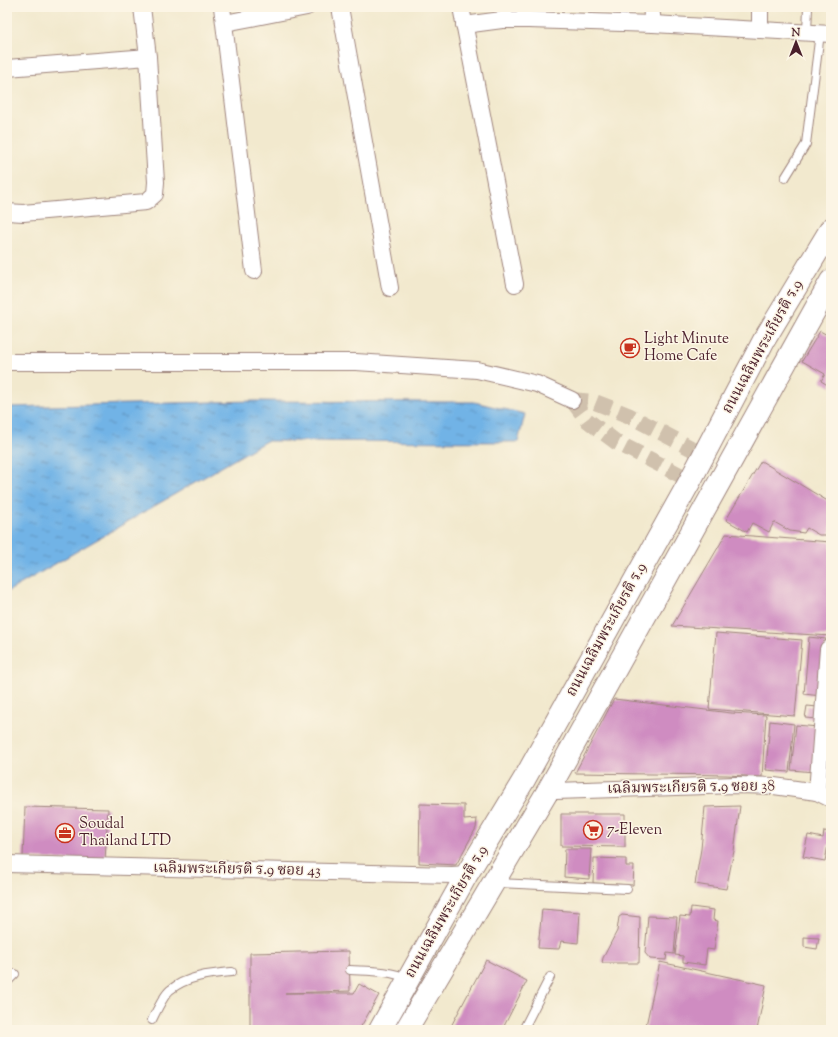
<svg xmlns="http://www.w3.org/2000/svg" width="838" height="1037" viewBox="0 0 838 1037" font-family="'Sorts Mill Goudy','Noto Serif Thai',serif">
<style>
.water{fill:url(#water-ripples);stroke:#5e6988}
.building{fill:#cf8cc1}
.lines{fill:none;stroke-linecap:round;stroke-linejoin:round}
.minor-tunnel{stroke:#d0c1ad;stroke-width:16;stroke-dasharray:16 8;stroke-linecap:butt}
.service-casing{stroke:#9e847c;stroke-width:10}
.minor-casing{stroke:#9e847c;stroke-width:18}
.secondary-casing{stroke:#9e847c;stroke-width:24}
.service{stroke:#fff;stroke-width:8}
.minor{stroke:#fff;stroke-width:16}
.secondary{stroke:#fff;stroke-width:22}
.labels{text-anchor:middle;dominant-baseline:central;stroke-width:3;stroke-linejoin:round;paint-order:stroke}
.poi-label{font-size:15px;fill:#4a1f2b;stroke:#fcf5e5;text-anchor:start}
.street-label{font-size:15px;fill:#4a1f2b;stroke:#fcf5e5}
</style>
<defs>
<pattern id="water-ripples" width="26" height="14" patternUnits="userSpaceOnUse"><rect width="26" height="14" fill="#71b3e6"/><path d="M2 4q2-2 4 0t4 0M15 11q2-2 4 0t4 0" fill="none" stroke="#5f91bb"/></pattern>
</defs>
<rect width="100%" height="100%" fill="#fcf5e5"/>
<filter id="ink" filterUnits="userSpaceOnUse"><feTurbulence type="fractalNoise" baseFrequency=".025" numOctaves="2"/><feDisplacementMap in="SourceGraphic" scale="8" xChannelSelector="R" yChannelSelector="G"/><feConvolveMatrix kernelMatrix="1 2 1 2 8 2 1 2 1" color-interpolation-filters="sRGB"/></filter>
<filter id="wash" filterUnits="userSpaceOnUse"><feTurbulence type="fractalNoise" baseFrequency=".012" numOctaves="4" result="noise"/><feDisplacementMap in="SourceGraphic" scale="16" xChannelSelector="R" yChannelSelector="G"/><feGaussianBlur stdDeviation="0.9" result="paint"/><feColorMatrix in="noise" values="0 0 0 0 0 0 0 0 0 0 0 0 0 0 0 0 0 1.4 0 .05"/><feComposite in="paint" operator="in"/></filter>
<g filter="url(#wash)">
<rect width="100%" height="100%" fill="#f2e9ce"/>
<path class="water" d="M254 401 474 402 525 414 518 442 266 441 7 592V407Z"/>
<g id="blocks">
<g class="building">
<path d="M820 331 831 337V387L821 381 825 374 802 361Z"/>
<path d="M761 461 831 503V530L828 535H819L807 528 804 533 790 531 774 522 769 532 752 523 747 532 726 520Z"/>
<path d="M726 534 831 542V636L672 626Z"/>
<path d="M716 633 802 640 795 716 709 709Z"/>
<path d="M809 637 826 639 821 696 804 694Z"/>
<path d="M614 699 731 713 766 715 762 777 727 775 575 773Z"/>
<path d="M807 706 818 707 817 719 805 718Z"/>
<path d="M770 721 794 724 789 772 766 770Z"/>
<path d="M796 725 818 727 814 772 791 770Z"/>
<path d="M420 804 464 805V820L477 819 476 828 456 865 419 863Z"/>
<path d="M740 806 734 851 726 889 695 884 701 849 705 807Z"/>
<path d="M25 807 108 809 105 861 23 858Z"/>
<path d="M561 814H625V847L561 846Z"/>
<path d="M824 831 831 832V845H828L825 861 803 857 808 835 823 838Z"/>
<path d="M565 849H591L589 879 564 877Z"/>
<path d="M594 858 626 859V866H634L633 885 593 883Z"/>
<path d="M691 907 714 910 713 920 718 921 714 950 707 949 705 965 683 962V956L675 955 680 916 690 917Z"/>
<path d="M542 909 580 912 578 943 561 941 559 949 538 948Z"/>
<path d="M622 915 640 917 639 963H602L603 958 617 931 619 917Z"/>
<path d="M648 916 677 917 674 954 667 953 666 960 650 959 645 953Z"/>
<path d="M804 937 819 938 817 949 804 947Z"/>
<path d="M349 951 350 991 285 993H354L359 984 379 995 359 1030H250V953Z"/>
<path d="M486 960 527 981 502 1030H449Z"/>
<path d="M660 962 766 985 757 1030H645Z"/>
</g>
</g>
</g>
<g filter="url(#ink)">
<use href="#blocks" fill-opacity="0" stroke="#9e847c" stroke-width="1"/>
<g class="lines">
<g class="minor-tunnel">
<path d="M572 400 587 420 616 442 680 475 690 481"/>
<path d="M572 400 595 402 630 416 704 455"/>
</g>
<defs>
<g id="service">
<path d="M807 33 808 7"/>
<path d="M785 178 806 144 820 33"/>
<path d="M496 883 627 889"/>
<path d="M350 970C369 971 390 970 408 979"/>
<path d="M7 982 15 974"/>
<path d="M152 1020C156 1012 163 996 170 990 187 976 210 974 232 972"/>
<path d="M523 1030 550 977"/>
</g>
<g id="minor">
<path d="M222 7 254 271"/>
<path d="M340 7 390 288"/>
<path d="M461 7 515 284"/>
<path d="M651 7 653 24"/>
<path d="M760 7V30"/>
<path d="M225 23 307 7"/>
<path d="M464 25 502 20H529L653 24 831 34"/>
<path d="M7 68 148 57"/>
<path d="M7 212 23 213 146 202 155 194 156 182 148 57 142 7"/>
<path d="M7 362H356L477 370 537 384 572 400"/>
<path d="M549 789 556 791 736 785 774 786 817 792 831 799"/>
<path d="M817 792 828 649"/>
<path d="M7 864 452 875 467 874"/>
</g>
<g id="secondary">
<path d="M380 1030 467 874 525 778 690 481 764 340 831 229"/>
<path d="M406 1030 549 789 831 281"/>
</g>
</defs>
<use href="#service" class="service-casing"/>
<use href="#minor" class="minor-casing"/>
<use href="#secondary" class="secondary-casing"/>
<use href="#service" class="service"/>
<use href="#minor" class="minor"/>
<use href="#secondary" class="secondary"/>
</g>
</g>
<defs>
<symbol id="cafe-ring" viewBox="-11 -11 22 22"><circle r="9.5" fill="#fcf5e5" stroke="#c8321e" stroke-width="1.5"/><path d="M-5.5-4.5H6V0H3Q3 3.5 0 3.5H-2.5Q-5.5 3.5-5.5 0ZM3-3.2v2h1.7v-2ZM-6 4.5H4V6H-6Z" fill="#c8321e"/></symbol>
<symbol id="supermarket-ring" viewBox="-11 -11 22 22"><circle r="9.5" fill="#fcf5e5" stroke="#c8321e" stroke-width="1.5"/><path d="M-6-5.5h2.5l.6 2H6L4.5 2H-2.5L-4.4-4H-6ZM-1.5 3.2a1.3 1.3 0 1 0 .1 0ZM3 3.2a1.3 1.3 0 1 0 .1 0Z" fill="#c8321e"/></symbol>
<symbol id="office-ring" viewBox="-11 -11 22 22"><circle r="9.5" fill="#fcf5e5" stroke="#c8321e" stroke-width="1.5"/><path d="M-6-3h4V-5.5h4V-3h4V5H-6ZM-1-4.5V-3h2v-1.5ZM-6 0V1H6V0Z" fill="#c8321e"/></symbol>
</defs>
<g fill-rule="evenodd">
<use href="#cafe-ring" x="619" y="337" width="22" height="22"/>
<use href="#supermarket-ring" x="582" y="819" width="22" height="22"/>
<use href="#office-ring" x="54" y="822" width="22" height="22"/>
</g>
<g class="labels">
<g class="poi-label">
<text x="644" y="339">Light Minute<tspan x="644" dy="17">Home Cafe</tspan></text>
<text x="79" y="824">Soudal<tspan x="79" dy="17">Thailand LTD</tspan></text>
<text x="607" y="830">7-Eleven</text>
</g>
<g class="street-label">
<text transform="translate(763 347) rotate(-61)">ถนนเฉลิมพระเกียรติ ร.9</text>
<text transform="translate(607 630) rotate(-61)">ถนนเฉลิมพระเกียรติ ร.9</text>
<text transform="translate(691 788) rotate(-1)">เฉลิมพระเกียรติ ร.9 ซอย 38</text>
<text transform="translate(237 870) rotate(1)">เฉลิมพระเกียรติ ร.9 ซอย 43</text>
<text transform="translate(447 912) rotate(-60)">ถนนเฉลิมพระเกียรติ ร.9</text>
</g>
</g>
<rect width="838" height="1037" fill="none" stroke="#fcf5e5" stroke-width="24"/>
<g transform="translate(796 42)" stroke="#fcf5e5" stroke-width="3" paint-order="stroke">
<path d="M0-3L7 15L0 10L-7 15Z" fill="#4a1f2b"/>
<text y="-6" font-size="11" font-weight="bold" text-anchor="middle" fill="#4a1f2b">N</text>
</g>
</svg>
